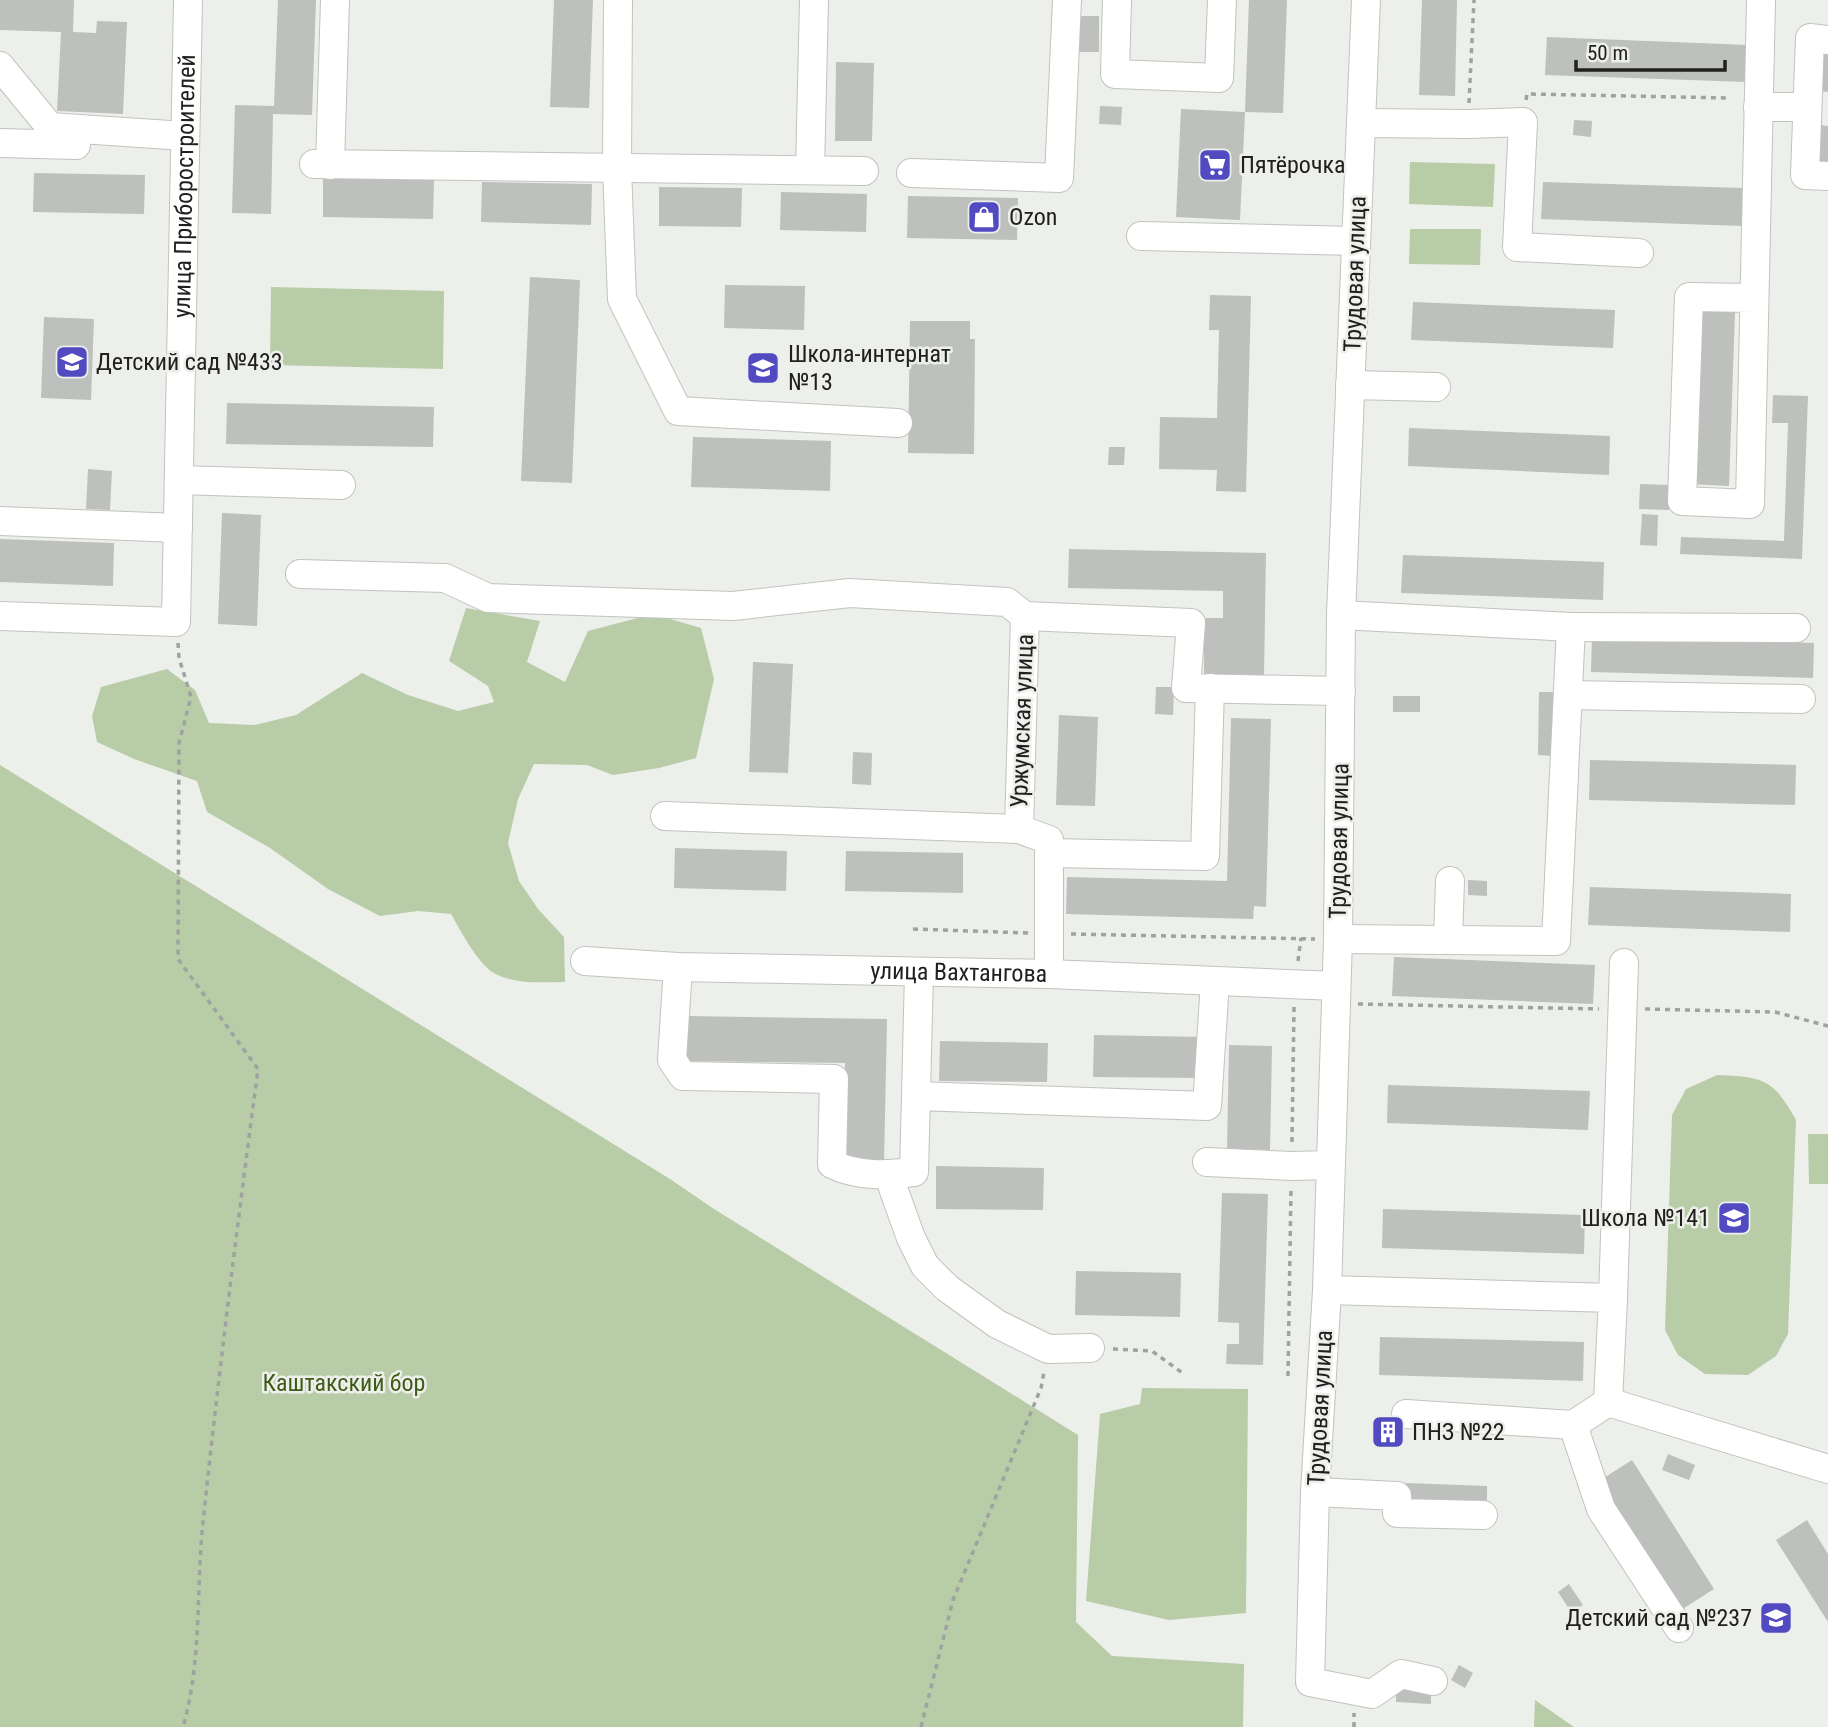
<svg xmlns="http://www.w3.org/2000/svg" width="1828" height="1727" viewBox="0 0 1828 1727" font-family="'Roboto Condensed',sans-serif">
<style>
.green{fill:#b8cca7}
.building{fill:#bdc0bc}
.lines{fill:none;stroke-linecap:round;stroke-linejoin:round}
.minor-casing{stroke:#c1c3bf;stroke-width:30}
.path{stroke:#a0a29f;stroke-width:3.5;stroke-dasharray:5 5;stroke-linecap:butt}
.minor{stroke:#fff;stroke-width:28}
.labels{text-anchor:middle;dominant-baseline:central;stroke-width:5;stroke-linejoin:round;paint-order:stroke}
.poi-label{font-size:24px;fill:#20211f;stroke:#edefeb;text-anchor:start}
.street-label{font-size:24px;fill:#20211f;stroke:#edefeb}
.park-label{font-size:24px;fill:#3e5c17;stroke:#edefeb}
</style>
<rect width="100%" height="100%" fill="#edefeb"/>
<g class="green">
<path d="M1410 162 1495 164 1493 207 1409 204Z"/>
<path d="M1410 229H1481L1480 265 1409 264Z"/>
<path d="M271 287 444 291 443 369 270 365Z"/>
<path d="M466 608 540 621 527 662 565 682 588 631 653 614 701 628 714 679 696 758 659 768 613 775 587 765 534 764 518 799 508 843 519 881 538 909 564 937 565 982C542 982 515 985 494 973 477 963 461 931 451 914L418 911 380 916 328 889 270 848 207 812 197 781 134 759 97 742 92 716 101 687 167 669 195 690 209 723 255 725 296 715 362 673 408 695 458 711 494 702 488 686 449 661Z"/>
<path d="M0 765 670 1179 714 1209 1078 1435 1076 1622 1112 1656 1244 1664 1243 1727H0Z"/>
<path d="M1717 1075C1762 1077 1773 1078 1796 1120L1788 1334 1776 1356 1748 1375 1705 1374 1678 1355 1665 1330 1672 1115 1686 1089Z"/>
<path d="M1808 1134H1828V1184H1809Z"/>
<path d="M1142 1388 1248 1389 1246 1613 1169 1620 1086 1601 1100 1414 1140 1404Z"/>
<path d="M1535 1700 1574 1727H1534Z"/>
</g>
<g class="building">
<path d="M0 0H74L73 32 96 33 97 21 127 22 123 114 57 111 61 32 0 30Z"/>
<path d="M278 0H316L312 115 273 114 271 214 232 213 235 105 274 106Z"/>
<path d="M554 0H593L589 108 550 107Z"/>
<path d="M1249 0H1287L1283 113 1245 112Z"/>
<path d="M1422 0H1457L1455 96 1419 95Z"/>
<rect x="1077" y="16" width="22" height="36"/>
<path d="M1547 37 1748 45 1747 82 1545 75Z"/>
<path d="M1822 53H1828V92L1820 91Z"/>
<path d="M836 62 874 63 872 141H835Z"/>
<path d="M1100 106 1122 107 1121 125 1099 124Z"/>
<path d="M1181 109 1245 112 1240 220 1176 217Z"/>
<path d="M1574 120 1592 121 1591 137 1573 135Z"/>
<path d="M1820 125 1828 126V165L1818 164Z"/>
<path d="M34 173 145 175 144 214 33 212Z"/>
<path d="M323 178 434 180 433 219 323 217Z"/>
<path d="M482 182 592 184 591 225 481 222Z"/>
<path d="M1543 182 1743 188 1742 226 1541 219Z"/>
<path d="M659 187 742 188 741 227 659 226Z"/>
<path d="M781 192 867 194 866 232 780 230Z"/>
<path d="M908 196 1018 198 1017 240 907 238Z"/>
<path d="M530 277 580 280 572 483 521 481Z"/>
<path d="M725 285 805 286 804 330 724 328Z"/>
<path d="M1210 295 1251 296 1246 492 1216 491 1217 470 1159 469 1160 417 1217 418 1219 330H1209Z"/>
<path d="M1413 302 1615 310 1613 348 1411 340Z"/>
<path d="M1696 311 1735 312 1729 486 1689 484Z"/>
<path d="M44 317 94 319 91 400 41 398Z"/>
<path d="M910 321H970V339H975L974 454 908 453Z"/>
<path d="M1773 395 1808 396 1802 559 1680 554 1681 537 1784 541 1788 423H1772Z"/>
<path d="M227 403 434 407 433 447 226 444Z"/>
<path d="M1409 428 1610 436 1609 475 1408 466Z"/>
<path d="M693 437 831 441 830 491 691 487Z"/>
<path d="M1109 447H1125L1124 465H1108Z"/>
<path d="M88 469 112 471 110 510 86 509Z"/>
<path d="M1640 484 1671 485 1669 510 1639 509Z"/>
<path d="M222 513 261 515 257 626 218 624Z"/>
<path d="M1642 514 1658 515 1657 546 1640 545Z"/>
<path d="M0 539 114 543 113 586 0 582Z"/>
<path d="M1069 549 1266 553 1264 675 1204 674V618H1223V591L1068 588Z"/>
<path d="M1403 555 1604 562 1603 600 1401 593Z"/>
<path d="M1592 636 1814 643 1813 678 1591 672Z"/>
<path d="M753 662 793 664 788 773 749 772Z"/>
<path d="M1156 687H1174L1173 715 1155 714Z"/>
<path d="M1539 692H1555L1554 756 1538 755Z"/>
<rect x="1393" y="696" width="27" height="16"/>
<path d="M1059 715 1098 717 1095 806 1056 805Z"/>
<path d="M1231 718 1271 719 1266 907 1254 906 1253 919 1066 914 1067 877 1227 881Z"/>
<path d="M853 752 872 753 871 785 852 784Z"/>
<path d="M1590 760 1796 765 1795 805 1589 800Z"/>
<path d="M675 848 787 851 786 891 674 888Z"/>
<path d="M846 851 963 853V893L845 891Z"/>
<path d="M1468 880 1487 881V896L1468 895Z"/>
<path d="M1590 887 1791 894 1790 932 1588 925Z"/>
<path d="M1394 957 1595 965 1593 1004 1392 996Z"/>
<path d="M686 1016 887 1019 884 1163 843 1162 845 1063 686 1061Z"/>
<path d="M1094 1035 1203 1037 1202 1078 1093 1077Z"/>
<path d="M940 1041 1048 1043 1047 1082 939 1081Z"/>
<path d="M1229 1045 1272 1046 1270 1150 1227 1149Z"/>
<path d="M1388 1085 1590 1091 1588 1130 1387 1123Z"/>
<path d="M936 1166 1044 1168 1043 1210 936 1209Z"/>
<path d="M1222 1193 1268 1194 1263 1365 1226 1364 1227 1344H1239V1323L1218 1322Z"/>
<path d="M1383 1209 1585 1215 1584 1254 1382 1248Z"/>
<path d="M1076 1271 1181 1273 1180 1317 1075 1315Z"/>
<path d="M1380 1337 1584 1342 1583 1381 1379 1375Z"/>
<path d="M1668 1454 1695 1465 1689 1480 1662 1470Z"/>
<path d="M1632 1460 1714 1589 1681 1610 1599 1481Z"/>
<path d="M1406 1483 1487 1486V1506L1405 1504Z"/>
<path d="M1807 1520 1828 1554V1622L1776 1540Z"/>
<path d="M1569 1584 1583 1605 1571 1612 1558 1592Z"/>
<path d="M1459 1665 1473 1673 1465 1688 1451 1680Z"/>
<path d="M1396 1686 1431 1687V1704L1396 1702Z"/>
</g>
<g class="lines">
<defs>
<g id="minor">
<path d="M618 0 617 168 622 299 678 411 898 423"/>
<path d="M1117 0 1115 74 1219 78 1222 0"/>
<path d="M1366 0 1341 615 1338 939 1327 1290 1315 1492 1310 1682 1372 1694 1401 1674 1433 1681"/>
<path d="M1828 40 1810 38 1805 175 1828 176"/>
<path d="M0 66 50 127 185 136"/>
<path d="M1758 107H1806"/>
<path d="M1361 123 1468 124 1523 122 1517 247 1639 253"/>
<path d="M0 143 76 145"/>
<path d="M314 164 864 171"/>
<path d="M330 165 335 0"/>
<path d="M810 170 814 0"/>
<path d="M911 173 1059 178 1067 0"/>
<path d="M1141 236 1356 241"/>
<path d="M1754 298 1689 297 1682 501 1750 504 1761 0"/>
<path d="M1350 385 1436 387"/>
<path d="M179 480 341 485"/>
<path d="M0 521 178 528"/>
<path d="M300 574 445 578 488 598 733 606 850 593 1007 602 1025 616 1191 623 1186 688 1341 691"/>
<path id="s1" d="M0 616 176 622 188 0"/>
<path d="M1025 616 1019 829 1049 840V974"/>
<path d="M1571 627 1796 628"/>
<path d="M1568 695 1801 699"/>
<path d="M665 816 1019 829"/>
<path d="M1049 853 1205 856 1210 688"/>
<path d="M1338 939 1556 941 1571 627 1341 615"/>
<path d="M1448 940 1450 881"/>
<path id="s2" d="M585 961 678 967 1049 974 1335 986"/>
<path d="M678 967 672 1060 683 1076 834 1079 832 1164C858 1177 886 1175 914 1172L916 1096 1207 1106 1215 981"/>
<path d="M916 1096 919 972"/>
<path d="M1207 1162 1292 1166 1330 1165"/>
<path d="M893 1174V1188L911 1238 925 1266 947 1288 997 1324 1048 1349 1090 1348"/>
<path d="M1327 1290 1613 1298 1608 1402 1828 1469"/>
<path d="M1613 1298 1624 963"/>
<path d="M1406 1414 1573 1425 1608 1402"/>
<path d="M1573 1425 1601 1509 1679 1628"/>
<path d="M1315 1492 1397 1496V1513L1483 1515"/>
</g>
</defs>
<use href="#minor" class="minor-casing"/>
<g class="path">
<path d="M1526 100 1527 94 1729 98"/>
<path d="M1469 103 1474 0"/>
<path d="M178 643 179 658 191 697 179 743 178 959 258 1069C238 1220 219 1371 203 1522 196 1590 202 1661 183 1727"/>
<path d="M913 929 1028 933"/>
<path d="M1071 934 1315 939"/>
<path d="M1298 961 1301 938"/>
<path d="M1358 1004 1599 1009"/>
<path d="M1645 1009 1775 1012 1828 1026"/>
<path d="M1292 1142 1294 1007"/>
<path d="M1113 1349 1152 1351 1184 1374"/>
<path d="M1288 1376 1291 1189"/>
<path d="M921 1727 953 1600 1041 1388 1044 1372"/>
<path d="M1354 1727V1713"/>
</g>
<use href="#minor" class="minor"/>
</g>
<defs>
<symbol id="supermarket-square" viewBox="-11 -11 22 22"><rect x="-9" y="-9" width="18" height="18" rx="4" fill="#514ac1" stroke="#edefeb"/><path d="M-6-5.5h2.5l.6 2H6L4.5 2H-2.5L-4.4-4H-6ZM-1.5 3.2a1.3 1.3 0 1 0 .1 0ZM3 3.2a1.3 1.3 0 1 0 .1 0Z" fill="#fff"/></symbol>
<symbol id="shop-square" viewBox="-11 -11 22 22"><rect x="-9" y="-9" width="18" height="18" rx="4" fill="#514ac1" stroke="#edefeb"/><path d="M-5-2.5h2.3a2.7 3.5 0 0 1 5.4 0H5L5.5 6h-11ZM-1.5-2.5h3a1.5 2.3 0 0 0-3 0Z" fill="#fff"/></symbol>
<symbol id="school-square" viewBox="-11 -11 22 22"><rect x="-9" y="-9" width="18" height="18" rx="4" fill="#514ac1" stroke="#edefeb"/><path d="M0-5L7-2L0 1L-7-2ZM-4 1L0 2.5L4 1V4Q0 6-4 4Z" fill="#fff"/></symbol>
<symbol id="building-square" viewBox="-11 -11 22 22"><rect x="-9" y="-9" width="18" height="18" rx="4" fill="#514ac1" stroke="#edefeb"/><path d="M-4-6H4V6H1V3H-1V6H-4ZM-2.5-4.3h1.7v1.8h-1.7ZM.8-4.3h1.7v1.8H.8ZM-2.5-1h1.7V.8h-1.7ZM.8-1h1.7V.8H.8Z" fill="#fff"/></symbol>
</defs>
<g fill-rule="evenodd">
<use href="#supermarket-square" x="1196" y="146" width="38" height="38"/>
<use href="#shop-square" x="965" y="198" width="38" height="38"/>
<use href="#school-square" x="53" y="343" width="38" height="38"/>
<use href="#school-square" x="744" y="349" width="38" height="38"/>
<use href="#school-square" x="1715" y="1199" width="38" height="38"/>
<use href="#building-square" x="1369" y="1413" width="38" height="38"/>
<use href="#school-square" x="1757" y="1599" width="38" height="38"/>
</g>
<g class="labels">
<g class="poi-label">
<text x="1240" y="165">Пятёрочка</text>
<text x="1009" y="217">Ozon</text>
<text x="788" y="354">Школа-интернат<tspan x="788" dy="28">№13</tspan></text>
<text x="96" y="362">Детский сад №433</text>
<text x="1710" y="1218" text-anchor="end">Школа №141</text>
<text x="1412" y="1432">ПНЗ №22</text>
<text x="1752" y="1618" text-anchor="end">Детский сад №237</text>
</g>
<g class="street-label">
<text stroke="none"><textPath href="#s1" startOffset="612">улица Приборостроителей</textPath></text>
<text transform="translate(1355 274) rotate(-88)">Трудовая улица</text>
<text transform="translate(1022 721) rotate(-88)">Уржумская улица</text>
<text transform="translate(1339 841) rotate(-89)">Трудовая улица</text>
<text stroke="none"><textPath href="#s2" startOffset="374">улица Вахтангова</textPath></text>
<text transform="translate(1320 1408) rotate(-87)">Трудовая улица</text>
</g>
<g class="park-label">
<text x="344" y="1383">Каштакский бор</text>
</g>
</g>
<path d="M1576 60v10h149v-10" fill="none" stroke="#20211f" stroke-width="3.5"/>
<text x="1587" y="60" font-size="21" fill="#20211f" stroke="#edefeb" stroke-width="5" paint-order="stroke">50 m</text>
</svg>
